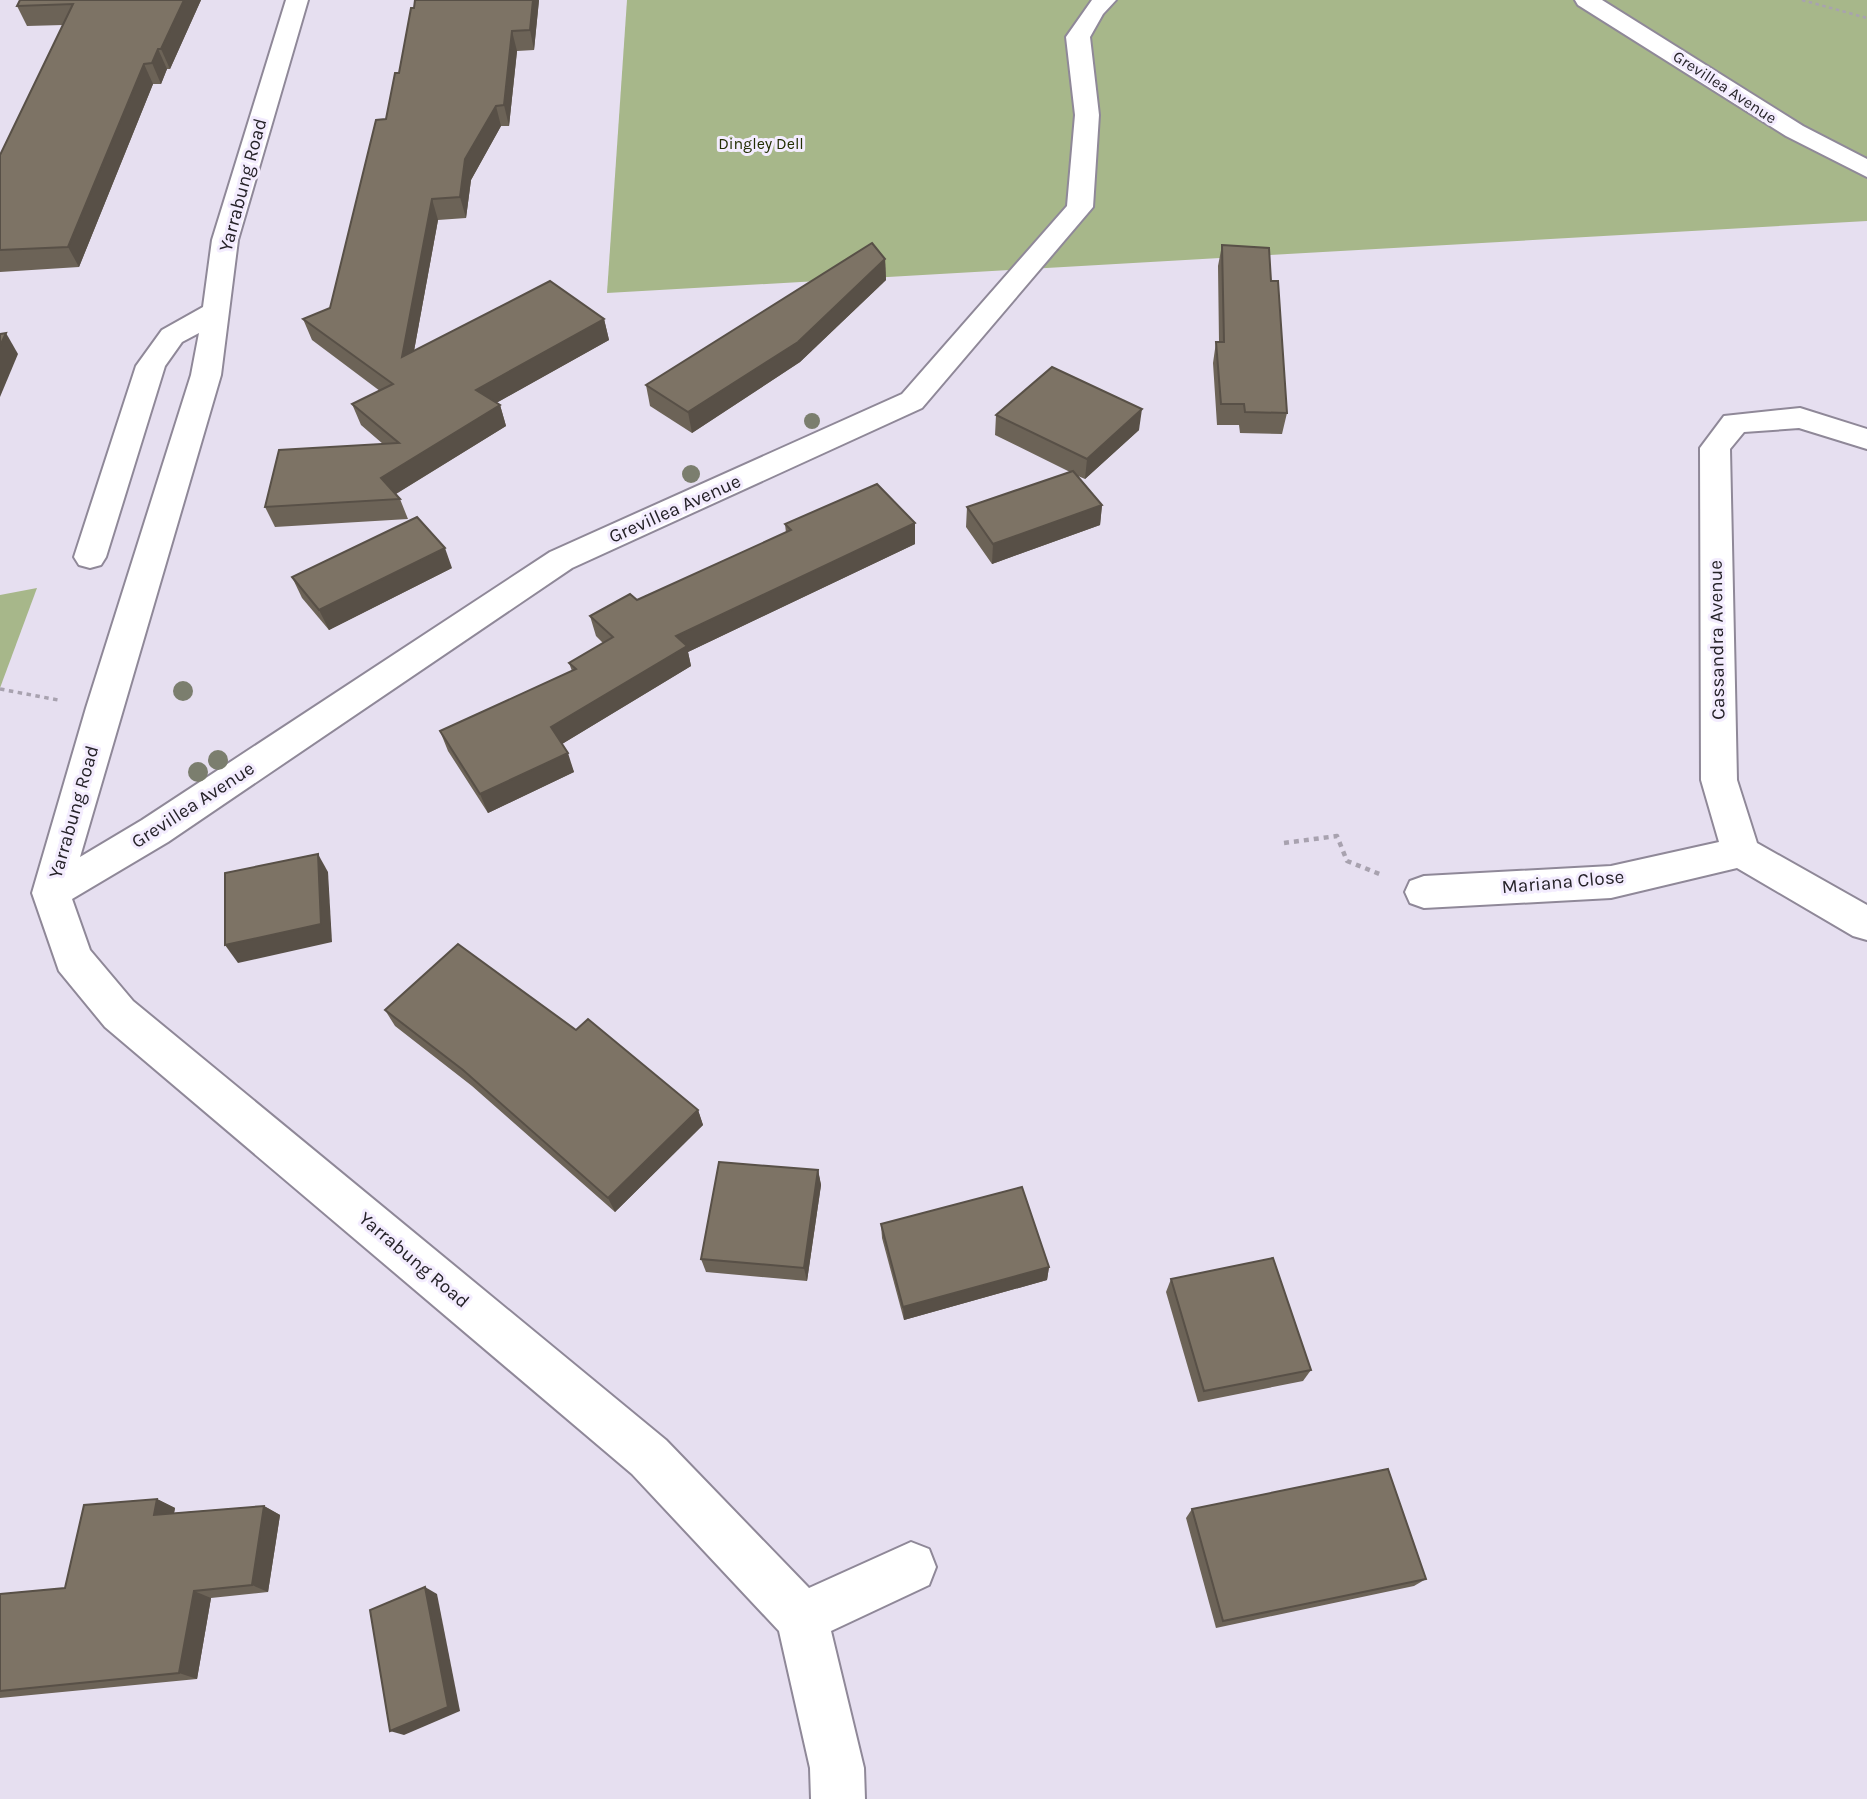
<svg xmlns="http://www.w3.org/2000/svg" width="1867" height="1799" viewBox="0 0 1867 1799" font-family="Karla,sans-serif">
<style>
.green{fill:#a7b78a}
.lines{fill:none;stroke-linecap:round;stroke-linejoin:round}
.minor-casing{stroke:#8f8898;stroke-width:4}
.path-far2{stroke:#a8a2af;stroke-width:2.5;stroke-dasharray:3.5 3.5;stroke-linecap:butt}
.path-far1{stroke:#a8a2af;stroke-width:3.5;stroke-dasharray:4.5 4.5;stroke-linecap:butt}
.path{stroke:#a8a2af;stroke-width:4.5;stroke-dasharray:5 5;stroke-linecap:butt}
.minor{fill:#fff;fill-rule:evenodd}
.tree{fill:#7b7e6e}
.wall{fill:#6c6357}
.shaded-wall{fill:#585047}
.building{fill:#7d7365;stroke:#585047;stroke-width:2}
.labels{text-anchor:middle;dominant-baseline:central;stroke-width:6;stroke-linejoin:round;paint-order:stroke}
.far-street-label{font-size:16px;fill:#252228;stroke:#f3ecfe}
.far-park-label{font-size:16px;fill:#232f03;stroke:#f3ecfe}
.street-label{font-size:19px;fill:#252228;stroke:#f3ecfe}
</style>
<rect width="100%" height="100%" fill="#e6dff0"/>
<g class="green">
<path d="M627 0H1867V221L607 293Z"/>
<path d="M37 588 0 688V595Z"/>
</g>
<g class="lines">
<defs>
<g id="minor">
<path d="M286 0H308L238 240 221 375 80 857 142 820 550 552 902 394 1067 206 1075 115 1066 37 1092 0H1116L1103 14 1090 37 1099 115 1093 207 922 408 572 568 168 842 72 899 90 950 133 1001 666 1440 809 1588 911 1542 929 1549 936 1567 929 1585 831 1631 864 1768 865 1799H811L810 1768 779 1631 632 1474 105 1027 59 971 32 893 86 708 191 375 199 333 182 342 165 366 106 557 101 565 90 568 79 565 74 557 136 366 162 330 203 307 212 240Z"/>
<path d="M1575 0H1602L1803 126 1867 159V177L1786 136 1578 5Z"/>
<path d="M1800 408 1867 429V449L1799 428 1744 432 1730 449 1737 780 1757 843 1867 905V940L1853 936 1737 868 1611 898 1424 908 1410 903 1405 892 1410 881 1424 876 1611 866 1719 842 1701 780 1700 448 1724 416Z"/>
</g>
</defs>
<use href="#minor" class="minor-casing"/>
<path class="path-far2" d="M1802 0 1867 18"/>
<path class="path-far1" d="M0 689 58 700"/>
<path class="path" d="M1284 843 1337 836 1347 861 1382 875"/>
<use href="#minor" class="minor"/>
</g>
<g class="tree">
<circle cx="812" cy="421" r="8"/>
<circle cx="691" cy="474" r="9"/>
<circle cx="183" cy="691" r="10"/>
<circle cx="218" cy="760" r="10"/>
<circle cx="198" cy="772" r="10"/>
</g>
<g class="wall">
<path d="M20 0H201L170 69H167L161 84H153L79 267 0 272V155L63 25 27 26 17 6Z"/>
<path d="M539 0 534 50 517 51 509 126H501L471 180 466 218 438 220 414 351 604 319 609 340 496 403 500 405 506 426 396 494 400 499 408 519 275 527 265 507 383 444 361 425 352 404 380 391 312 340 303 319 330 308 399 73Z"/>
<path d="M1222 245 1271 281 1287 413 1282 434 1240 433 1239 425H1217L1213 363 1216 342H1219L1218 266Z"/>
<path d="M885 259 886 280 800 362 692 433 650 406 646 385Z"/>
<path d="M996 415 1139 430 1085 479 1078 476 1102 505 1100 525 992 564 966 527 967 507 1070 472 995 435Z"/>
<path d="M785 524 915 544 688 652 691 666 562 744 574 772 488 813 448 751 440 731 572 671 569 663 603 643 596 636 590 616 637 600 786 533Z"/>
<path d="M452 568 329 630 302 598 292 577Z"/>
<path d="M385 1010 576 1030 698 1110 703 1125 615 1212 472 1086 395 1026Z"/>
<path d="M818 1170 821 1185 807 1281 706 1272 701 1259Z"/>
<path d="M881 1224 1049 1267 1047 1280 904 1320 882 1238Z"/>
<path d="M1171 1279 1311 1370 1303 1381 1198 1402 1166 1292Z"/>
<path d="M157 1499 175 1508 174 1513 264 1506 280 1515 268 1592 211 1598 197 1679 0 1698V1594L65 1588Z"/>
<path d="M1192 1509 1426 1579 1414 1586 1216 1628 1186 1518Z"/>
</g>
<g class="shaded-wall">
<path d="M184 0H201L170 69 161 49Z"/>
<path d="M533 0H539L534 50 530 30Z"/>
<path d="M512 31 517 51 509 126 504 105Z"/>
<path d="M158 49 167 69 161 84 152 63Z"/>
<path d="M144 64 153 84 79 267 68 247Z"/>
<path d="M496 106 501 126 471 180 466 218 460 197 465 159Z"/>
<path d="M432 199 438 220 409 378 402 357Z"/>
<path d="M885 259 886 280 800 362 692 433 688 412Z"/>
<path d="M604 319 609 340 482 411 476 390Z"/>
<path d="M6 333 18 354 0 397V338Z"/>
<path d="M500 405 506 426 389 498 381 478Z"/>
<path d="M1142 409 1139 430 1085 479 1087 459Z"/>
<path d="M1102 505 1100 525 992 564 993 544Z"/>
<path d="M915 523V544L688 652 691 666 557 747 551 727 676 636Z"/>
<path d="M445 548 452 568 329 630 319 610Z"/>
<path d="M568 753 574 772 488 813 480 794Z"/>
<path d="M318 854 328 872 332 942 238 963 225 945Z"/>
<path d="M698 1110 703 1125 615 1212 608 1198Z"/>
<path d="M818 1170 821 1185 807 1281 804 1268Z"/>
<path d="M1049 1267 1047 1280 904 1320 903 1307Z"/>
<path d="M157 1499 175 1508 172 1524 154 1515Z"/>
<path d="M264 1506 280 1515 268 1592 252 1585Z"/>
<path d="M425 1587 437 1594 460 1711 404 1735 390 1731Z"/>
<path d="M194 1591 211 1598 197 1679 179 1673Z"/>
</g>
<g class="building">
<path d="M20 0H184L161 49H158L152 63 144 64 68 247 0 250V155L73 4 17 6Z"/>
<path d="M415 0H533L530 30 512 31 504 105 496 106 465 159 460 197 432 199 402 357 550 281 604 319 476 390 500 405 381 478 400 499 265 507 279 450 399 443 352 404 393 384 303 319 330 308 376 120 386 119 395 73H399L411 8H414Z"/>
<path d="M872 243 885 259 798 342 688 412 646 385Z"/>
<path d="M1222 245 1269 248 1271 281H1278L1287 413 1245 412 1244 404H1221L1216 342H1224Z"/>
<path d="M6 333 0 346V334Z"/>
<path d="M1052 367 1142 409 1087 459 996 415Z"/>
<path d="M1073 471 1102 505 993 544 967 507Z"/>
<path d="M877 484 915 523 676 636 687 646 551 727 568 753 480 794 440 731 576 669 569 663 613 637 590 616 630 594 637 600 791 530 785 524Z"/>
<path d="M417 517 445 548 319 610 292 577Z"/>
<path d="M318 854 321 924 225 945V873Z"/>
<path d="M458 944 576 1030 588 1019 698 1110 608 1198 463 1070 385 1010Z"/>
<path d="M719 1162 818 1170 804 1268 701 1259Z"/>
<path d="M1022 1187 1049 1267 903 1307 881 1224Z"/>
<path d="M1273 1258 1311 1370 1204 1391 1171 1279Z"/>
<path d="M1388 1469 1426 1579 1223 1621 1192 1509Z"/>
<path d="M157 1499 154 1515 264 1506 252 1585 194 1591 179 1673 0 1691V1594L65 1588 84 1505Z"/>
<path d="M425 1587 448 1707 390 1731 370 1610Z"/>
</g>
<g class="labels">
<g class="far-street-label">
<text transform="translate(1725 87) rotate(33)">Grevillea Avenue</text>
</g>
<g class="far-park-label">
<text x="761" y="143">Dingley Dell</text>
</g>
<g class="street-label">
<text transform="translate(243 185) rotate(-75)">Yarrabung Road</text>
<text transform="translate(675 509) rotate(-24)">Grevillea Avenue</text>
<text transform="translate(1717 640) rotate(-91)">Cassandra Avenue</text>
<text transform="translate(193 805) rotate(-33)">Grevillea Avenue</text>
<text transform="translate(74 812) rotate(-74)">Yarrabung Road</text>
<text transform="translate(1563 882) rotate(-5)">Mariana Close</text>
<text transform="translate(414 1260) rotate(40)">Yarrabung Road</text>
</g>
</g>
</svg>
